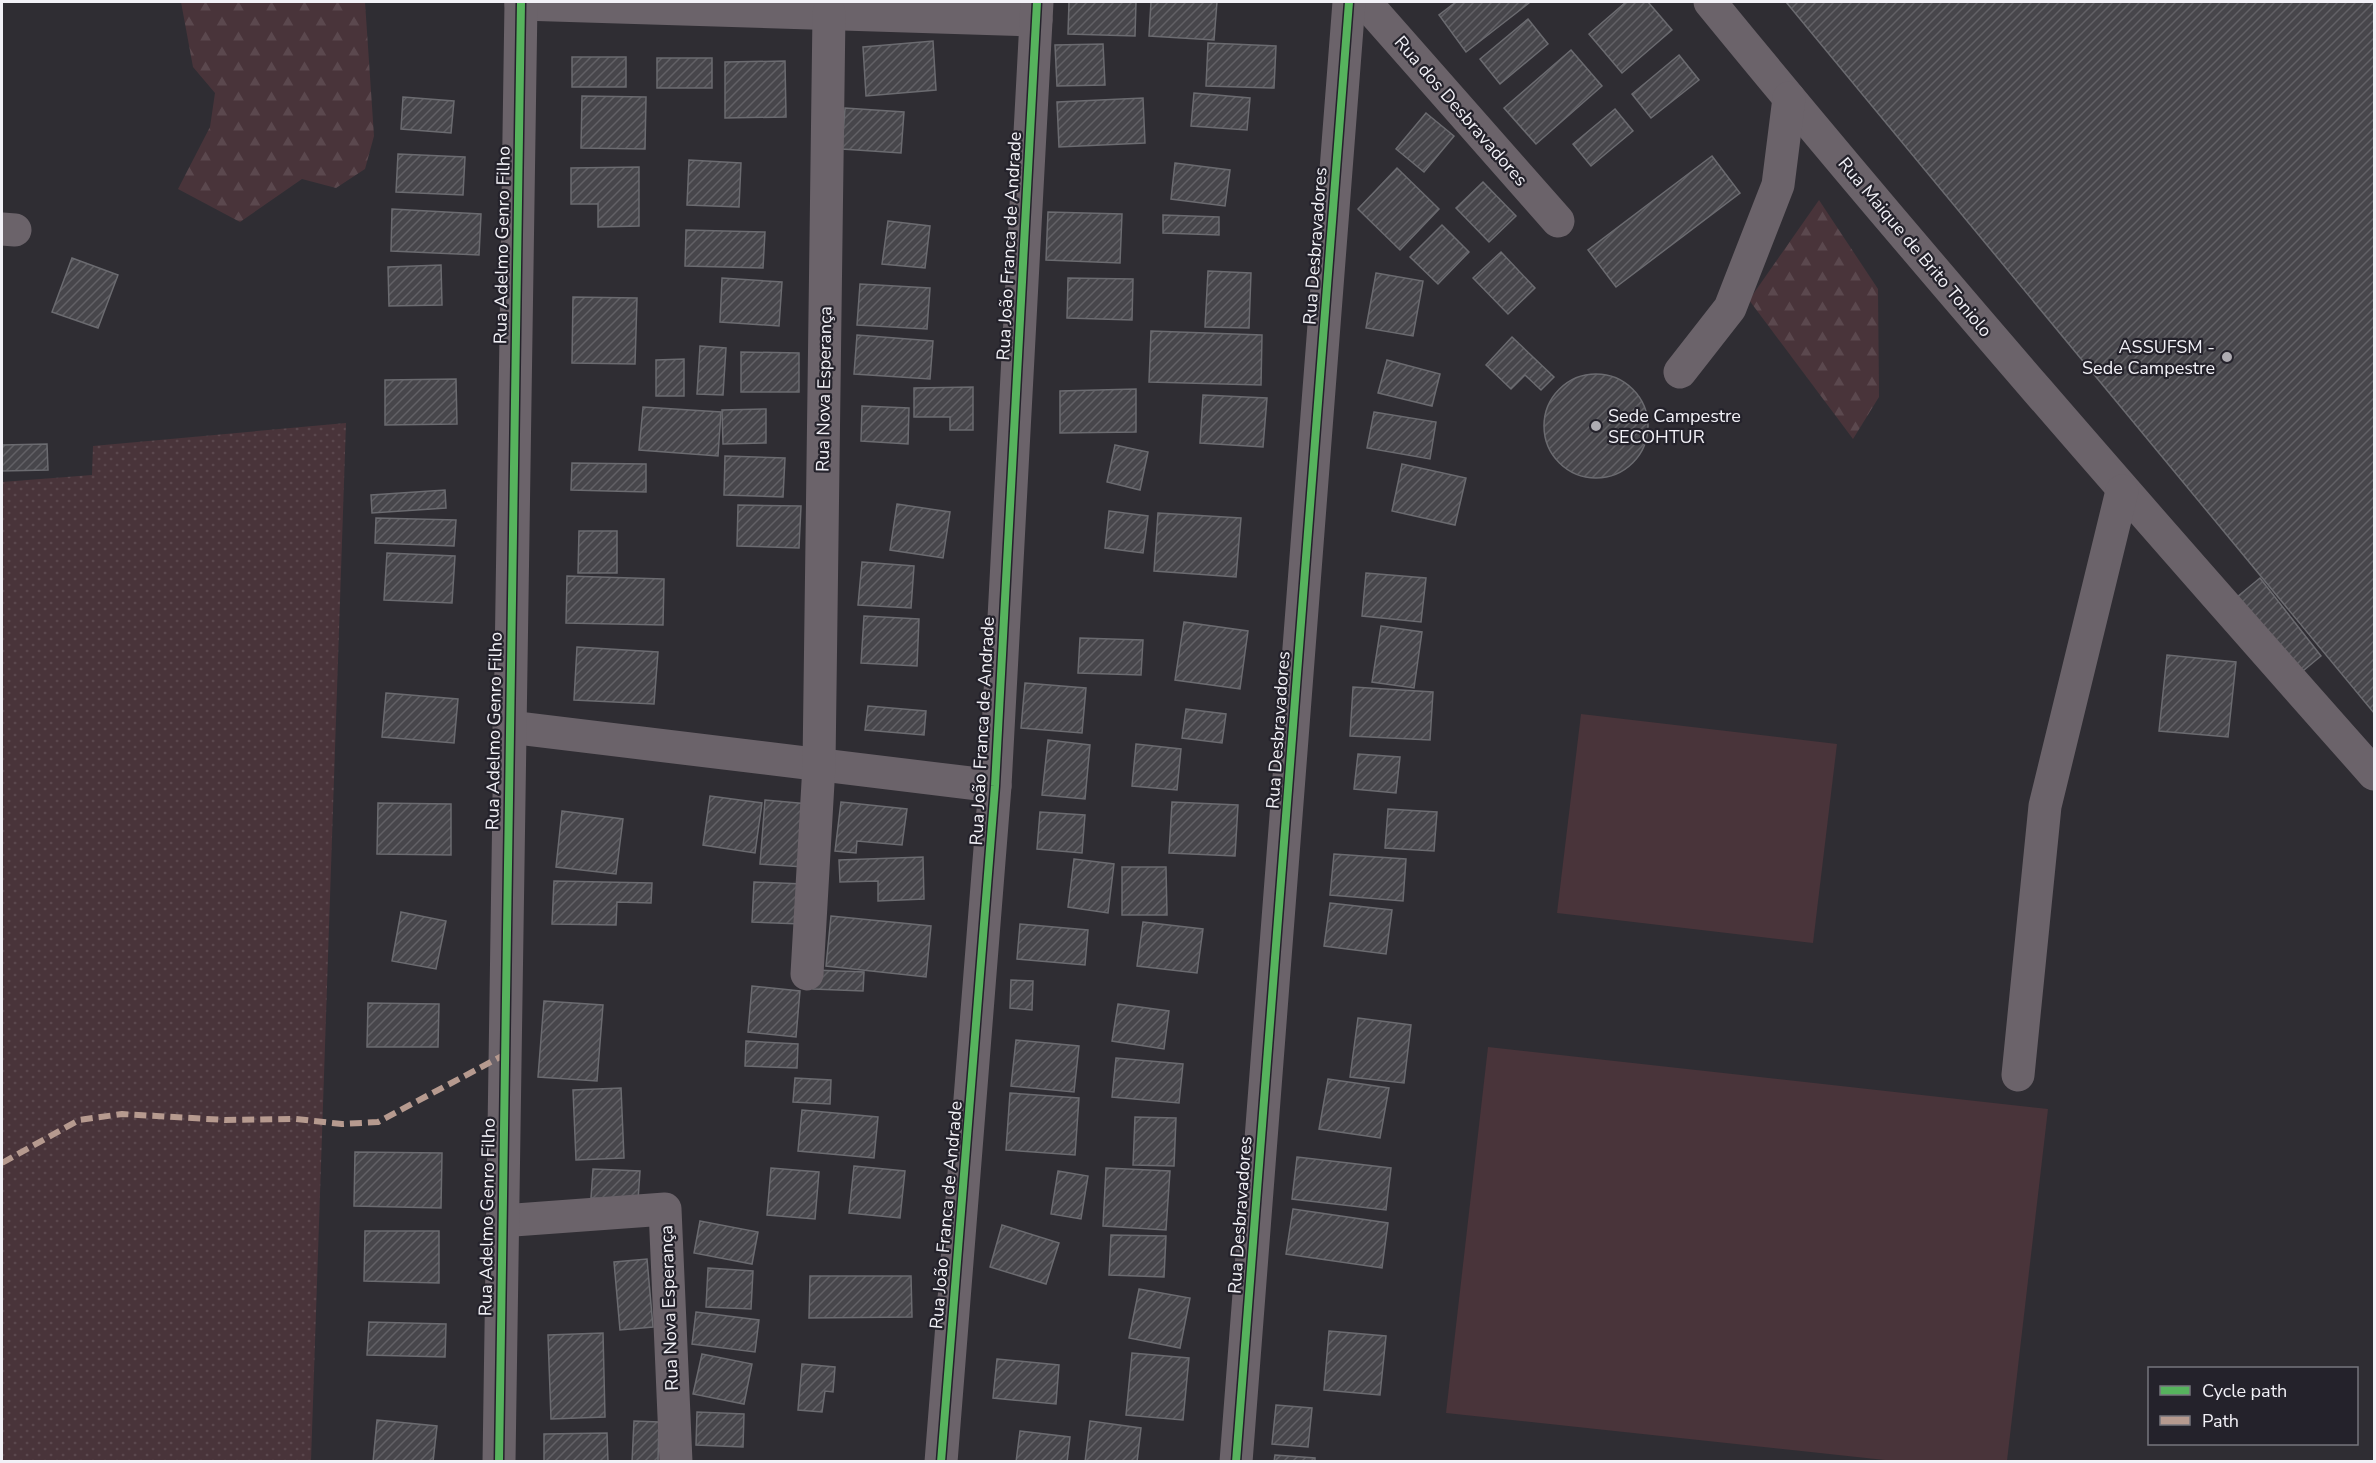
<svg xmlns="http://www.w3.org/2000/svg" width="2376" height="1463" viewBox="0 0 2376 1463" font-family="'Nunito Sans',sans-serif">
<style>
.grass{fill:url(#grass-dots)}
.forest{fill:url(#forest-firs)}
.park{fill:#49343a}
.building{fill:url(#building-hatch);stroke:#6b6b70;stroke-width:1.5}
.lines{fill:none;stroke-linecap:round;stroke-linejoin:round}
.minor{stroke:#6b636a;stroke-width:33}
.quiet{stroke:#b69a8f;stroke-width:6;stroke-dasharray:12 6;stroke-linecap:butt}
.cycleway-casing{stroke:#24222b;stroke-width:11}
.cycleway{stroke:#56b35d;stroke-width:8}
.poi-dot{fill:#aeacb2;stroke:#24222b;stroke-width:2}
.labels{text-anchor:middle;dominant-baseline:central;stroke-width:4.5;stroke-linejoin:round;paint-order:stroke}
.street-label{font-size:18px;fill:#f2f1f7;stroke:#24222b}
.poi-label{font-size:18px;fill:#f2f1f7;stroke:#24222b;text-anchor:end}
</style>
<defs>
<pattern id="grass-dots" width="8" height="8" patternUnits="userSpaceOnUse" patternTransform="scale(1.5)"><rect width="8" height="8" fill="#49343a"/><path d="M2 2h.1M6 6h.1" fill="none" stroke="#5b484e" stroke-width="1.8" stroke-linecap="round"/></pattern>
<pattern id="forest-firs" width="22" height="20" patternUnits="userSpaceOnUse" patternTransform="scale(1.5)"><rect width="22" height="20" fill="#49343a"/><path d="M5 1l3.5 6h-7zM16 11l3.5 6h-7z" fill="#5b484e"/></pattern>
<pattern id="building-hatch" width="6" height="6" patternUnits="userSpaceOnUse" patternTransform="scale(1.5)"><rect width="6" height="6" fill="#47464b"/><path d="M-1 1l2-2M0 6l6-6M5 7l2-2" fill="none" stroke="#626166"/></pattern>
</defs>
<rect width="100%" height="100%" fill="#2f2d33"/>
<path class="grass" d="M346 423 311 1461H2V482L92 475 93 446Z"/>
<g class="forest">
<path d="M181 2H365L374 136 365 169 336 188 302 179 240 222 178 189 210 127 215 93 193 67Z"/>
<path d="M1819 200 1878 289 1879 397 1853 439 1749 300Z"/>
</g>
<g class="park">
<path d="M1581 714 1837 744 1813 943 1557 913Z"/>
<path d="M1488 1047 2048 1109 2007 1461H1894L1446 1413Z"/>
</g>
<g class="building">
<path d="M1069 2H1136L1135 36 1068 34Z"/>
<path d="M1151 2H1217L1214 40 1149 36Z"/>
<path d="M1456 2H1528L1529 3 1466 52 1439 15Z"/>
<path d="M1626 2H1648L1672 30 1622 73 1589 34Z"/>
<path d="M1786 2H2374V713Z"/>
<path d="M1528 19 1548 44 1500 84 1480 59Z"/>
<path d="M933 41 936 90 866 96 863 47Z"/>
<path d="M1208 43 1276 46 1274 88 1206 86Z"/>
<path d="M1103 44 1105 85 1057 86 1055 45Z"/>
<path d="M1571 50 1602 86 1536 144 1504 108Z"/>
<path d="M1679 55 1699 80 1651 118 1632 94Z"/>
<rect x="572" y="57" width="54" height="30"/>
<rect x="657" y="58" width="55" height="30"/>
<path d="M785 61 786 117 725 118V62Z"/>
<path d="M1194 93 1250 98 1247 130 1191 126Z"/>
<path d="M582 96 646 97 645 149 581 148Z"/>
<path d="M403 97 454 101 451 133 401 129Z"/>
<path d="M1143 98 1145 143 1059 147 1057 102Z"/>
<path d="M845 108 904 112 901 153 842 149Z"/>
<path d="M1615 109 1633 131 1591 166 1573 144Z"/>
<path d="M1426 113 1454 136 1424 172 1396 149Z"/>
<path d="M398 154 465 157 463 195 396 192Z"/>
<path d="M1712 156 1740 193 1616 287 1588 250Z"/>
<path d="M689 160 741 163 739 207 687 205Z"/>
<path d="M1175 163 1230 170 1225 206 1171 199Z"/>
<path d="M639 167V226L598 227V204H571V168Z"/>
<path d="M1397 168 1439 209 1400 250 1358 209Z"/>
<path d="M1483 182 1516 216 1489 242 1456 208Z"/>
<path d="M392 209 481 214 479 255 391 251Z"/>
<path d="M1048 212 1122 214 1120 263 1046 260Z"/>
<path d="M1163 215 1219 217V235L1163 233Z"/>
<path d="M888 221 930 226 925 268 882 264Z"/>
<path d="M1442 225 1469 252 1438 284 1410 257Z"/>
<path d="M686 230 765 232 763 268 685 266Z"/>
<path d="M1501 252 1535 288 1508 314 1473 278Z"/>
<path d="M72 258 118 275 98 328 52 312Z"/>
<path d="M441 265 442 305 389 306 388 267Z"/>
<path d="M1208 271 1251 273 1249 328 1205 327Z"/>
<path d="M1376 273 1423 281 1413 336 1366 328Z"/>
<path d="M722 278 782 282 779 326 720 322Z"/>
<path d="M1068 278 1133 279 1132 320 1067 318Z"/>
<path d="M860 284 930 288 927 329 857 325Z"/>
<path d="M573 297 637 298 635 364 572 363Z"/>
<path d="M1151 331 1262 335 1261 385 1149 382Z"/>
<path d="M857 335 933 341 930 379 854 374Z"/>
<path d="M1512 337 1554 377 1541 390 1525 375 1511 389 1486 365Z"/>
<path d="M700 346 726 348 723 395 697 394Z"/>
<path d="M741 352 799 353V392H741Z"/>
<path d="M684 359V396H656V360Z"/>
<path d="M1387 360 1440 374 1432 406 1378 393Z"/>
<circle cx="1596" cy="426" r="52"/>
<path d="M456 379 457 424 385 425V380Z"/>
<path d="M973 387V430H950V417H914V388Z"/>
<path d="M1136 389V432L1060 433V391Z"/>
<path d="M1203 395 1267 398 1263 447 1200 443Z"/>
<path d="M862 406 909 408 908 444 861 441Z"/>
<path d="M643 407 721 412 718 456 639 450Z"/>
<path d="M766 409V443L723 444 722 410Z"/>
<path d="M1374 412 1436 422 1430 459 1367 448Z"/>
<path d="M47 444 48 470 2 471V445Z"/>
<path d="M1115 445 1148 452 1140 490 1107 482Z"/>
<path d="M725 456 785 458 783 497 724 495Z"/>
<path d="M572 463 646 464V492L571 490Z"/>
<path d="M1402 464 1466 478 1455 525 1392 511Z"/>
<path d="M445 490 446 508 372 513 371 495Z"/>
<path d="M897 504 950 512 943 558 890 550Z"/>
<path d="M738 505 801 506 799 548 737 546Z"/>
<path d="M1109 511 1148 516 1143 553 1105 548Z"/>
<path d="M1158 513 1241 518 1236 577 1154 571Z"/>
<path d="M376 518 456 520 454 546 375 543Z"/>
<path d="M579 531H617V573H578Z"/>
<path d="M387 553 455 556 452 603 384 600Z"/>
<path d="M862 562 914 566 911 608 858 605Z"/>
<path d="M1366 573 1426 578 1421 622 1362 616Z"/>
<path d="M567 576 664 579 663 625 566 623Z"/>
<path d="M2260 578 2321 656 2298 675 2237 597Z"/>
<path d="M864 616 919 619 917 666 861 663Z"/>
<path d="M1184 622 1248 631 1240 689 1175 680Z"/>
<path d="M1381 626 1422 632 1414 688 1372 682Z"/>
<path d="M1080 638 1143 640 1141 675 1078 673Z"/>
<path d="M577 647 658 652 654 704 574 700Z"/>
<path d="M2167 655 2236 662 2228 737 2159 731Z"/>
<path d="M1025 683 1086 688 1082 733 1021 728Z"/>
<path d="M1353 687 1433 692 1430 740 1350 736Z"/>
<path d="M386 693 458 699 454 743 382 737Z"/>
<path d="M868 706 926 711 924 735 865 730Z"/>
<path d="M1186 709 1226 714 1222 743 1182 738Z"/>
<path d="M1048 740 1090 745 1085 799 1042 795Z"/>
<path d="M1136 744 1181 749 1177 790 1132 786Z"/>
<path d="M1358 754 1400 757 1396 793 1354 789Z"/>
<path d="M710 796 762 803 755 853 703 845Z"/>
<path d="M765 800 809 804 804 867 760 864Z"/>
<path d="M841 802 907 809 902 845 857 841 856 853 835 851Z"/>
<path d="M1172 802 1238 805 1235 856 1169 853Z"/>
<path d="M378 803 451 804V855L377 854Z"/>
<path d="M1388 809 1437 812 1434 851 1385 848Z"/>
<path d="M562 811 623 819 616 874 556 867Z"/>
<path d="M1040 812 1085 815 1082 853 1037 849Z"/>
<path d="M1334 854 1406 859 1403 901 1330 895Z"/>
<path d="M923 857 924 899 878 901V881L840 882 839 860Z"/>
<path d="M1074 859 1114 864 1108 913 1068 907Z"/>
<path d="M1122 867H1166L1167 915H1122Z"/>
<path d="M554 881 652 883 651 903 617 902 616 925 552 924Z"/>
<path d="M754 882 803 884 801 924 752 922Z"/>
<path d="M1330 903 1392 910 1386 954 1324 946Z"/>
<path d="M401 912 446 921 436 969 392 961Z"/>
<path d="M831 916 931 926 926 977 826 966Z"/>
<path d="M1143 922 1203 929 1197 973 1137 966Z"/>
<path d="M1020 924 1088 930 1085 965 1017 959Z"/>
<path d="M814 970 864 972 863 991 813 989Z"/>
<path d="M1011 980 1033 981 1032 1010 1010 1008Z"/>
<path d="M752 986 800 991 796 1037 748 1032Z"/>
<path d="M544 1001 603 1005 597 1081 538 1077Z"/>
<path d="M368 1003 439 1004 438 1047H367Z"/>
<path d="M1118 1004 1169 1011 1164 1049 1112 1041Z"/>
<path d="M1358 1018 1411 1025 1404 1083 1350 1077Z"/>
<path d="M1016 1040 1079 1046 1074 1092 1011 1086Z"/>
<path d="M746 1041 798 1044 797 1068 745 1066Z"/>
<path d="M1116 1058 1183 1064 1179 1103 1112 1097Z"/>
<path d="M795 1078 831 1080 830 1104 793 1102Z"/>
<path d="M1328 1079 1389 1088 1380 1138 1319 1129Z"/>
<path d="M621 1088 624 1158 576 1160 573 1090Z"/>
<path d="M1010 1093 1079 1098 1075 1155 1006 1150Z"/>
<path d="M802 1110 878 1117 874 1158 798 1151Z"/>
<path d="M1135 1117 1176 1118 1174 1166 1133 1165Z"/>
<path d="M355 1152 442 1153 441 1208 354 1206Z"/>
<path d="M1297 1157 1391 1168 1386 1210 1292 1199Z"/>
<path d="M854 1166 905 1171 900 1218 849 1213Z"/>
<path d="M771 1168 819 1172 815 1219 767 1215Z"/>
<path d="M1106 1168 1170 1171 1166 1230 1103 1226Z"/>
<path d="M593 1169 640 1171 638 1200 591 1198Z"/>
<path d="M1058 1171 1088 1176 1081 1219 1051 1214Z"/>
<path d="M1293 1209 1388 1223 1382 1268 1286 1254Z"/>
<path d="M700 1221 758 1232 752 1264 694 1253Z"/>
<path d="M1002 1225 1059 1243 1046 1284 990 1267Z"/>
<path d="M365 1231H439V1283L364 1281Z"/>
<path d="M1111 1235 1166 1236 1164 1277 1109 1275Z"/>
<path d="M647 1259 653 1327 620 1330 614 1262Z"/>
<path d="M708 1268 753 1271 751 1309 706 1307Z"/>
<path d="M810 1276H911L912 1317 809 1318Z"/>
<path d="M1139 1289 1190 1298 1180 1348 1129 1338Z"/>
<path d="M696 1312 759 1320 755 1352 692 1344Z"/>
<path d="M369 1322 446 1324 445 1357 367 1355Z"/>
<path d="M1329 1331 1386 1336 1380 1395 1324 1390Z"/>
<path d="M603 1333 605 1417 551 1419 548 1335Z"/>
<path d="M1132 1353 1189 1358 1183 1420 1126 1415Z"/>
<path d="M702 1354 752 1364 744 1404 693 1394Z"/>
<path d="M997 1359 1059 1365 1056 1404 993 1398Z"/>
<path d="M802 1364 835 1367 833 1392 825 1391 822 1412 798 1410Z"/>
<path d="M1276 1405 1312 1408 1308 1447 1272 1444Z"/>
<path d="M697 1412 744 1414 743 1447 696 1445Z"/>
<path d="M377 1420 437 1426 433 1462H373Z"/>
<path d="M634 1421 659 1422 658 1462H632Z"/>
<path d="M1090 1421 1141 1428 1137 1462H1085Z"/>
<path d="M1020 1431 1070 1437 1067 1462H1016Z"/>
<path d="M607 1433 608 1462H544V1434Z"/>
<path d="M1275 1455 1315 1458V1462H1274Z"/>
</g>
<g class="lines">
<g class="minor">
<path d="M1365 2 1558 221"/>
<path d="M1710 2C1925 265 2149 520 2374 774"/>
<path d="M521 4 1036 20"/>
<path d="M2 229 15 230"/>
<path d="M1680 372 1730 308 1778 185 1789 98"/>
<path d="M509 727 995 786"/>
<path d="M807 974 819 765 829 13"/>
<path d="M2018 1075 2045 806 2122 491"/>
<path d="M502 1221 665 1209 676 1462"/>
<path d="M499 1462 521 2"/>
<path d="M941 1462 995 786 1037 2"/>
<path d="M1236 1462 1349 2"/>
</g>
<path class="quiet" d="M2 1163 79 1120 122 1114 225 1120 296 1119 342 1124 378 1122 504 1055"/>
<defs>
<g id="cycleway">
<path d="M499 1462 521 2"/>
<path d="M941 1462 995 786 1037 2"/>
<path d="M1236 1462 1349 2"/>
</g>
</defs>
<use href="#cycleway" class="cycleway-casing"/>
<use href="#cycleway" class="cycleway"/>
</g>
<g class="poi-dot">
<circle cx="2227" cy="357" r="6"/>
<circle cx="1596" cy="426" r="6"/>
</g>
<g class="labels">
<g class="street-label">
<text transform="translate(1461 111) rotate(49)">Rua dos Desbravadores</text>
<text transform="translate(502 245) rotate(-89)">Rua Adelmo Genro Filho</text>
<text transform="translate(1009 246) rotate(-87)">Rua João Franca de Andrade</text>
<text transform="translate(1315 246) rotate(-86)">Rua Desbravadores</text>
<text transform="translate(1915 247) rotate(50)">Rua Maique de Brito Toniolo</text>
<text transform="translate(824 389) rotate(-89)">Rua Nova Esperança</text>
<text transform="translate(1278 730) rotate(-86)">Rua Desbravadores</text>
<text transform="translate(494 731) rotate(-89)">Rua Adelmo Genro Filho</text>
<text transform="translate(982 731) rotate(-87)">Rua João Franca de Andrade</text>
<text transform="translate(946 1215) rotate(-85)">Rua João Franca de Andrade</text>
<text transform="translate(1240 1215) rotate(-86)">Rua Desbravadores</text>
<text transform="translate(487 1217) rotate(-89)">Rua Adelmo Genro Filho</text>
<text transform="translate(669 1308) rotate(-92)">Rua Nova Esperança</text>
</g>
<g class="poi-label">
<text x="2215" y="347">ASSUFSM -<tspan x="2215" dy="21">Sede Campestre</tspan></text>
<text x="1608" y="416" text-anchor="start">Sede Campestre<tspan x="1608" dy="21">SECOHTUR</tspan></text>
</g>
</g>
<rect width="2376" height="1463" fill="none" stroke="#f2f1f7" stroke-width="6"/>
<rect x="2148" y="1367" width="210" height="78" fill="#24222b" stroke="#76757d" stroke-width="1.5"/>
<rect x="2160" y="1386" width="30" height="9" fill="#56b35d" stroke="#76757d" stroke-width="1.5"/>
<text x="2202" y="1397" font-size="18" fill="#f2f1f7">Cycle path</text>
<rect x="2160" y="1416" width="30" height="9" fill="#b69a8f" stroke="#76757d" stroke-width="1.5"/>
<text x="2202" y="1427" font-size="18" fill="#f2f1f7">Path</text>
</svg>
